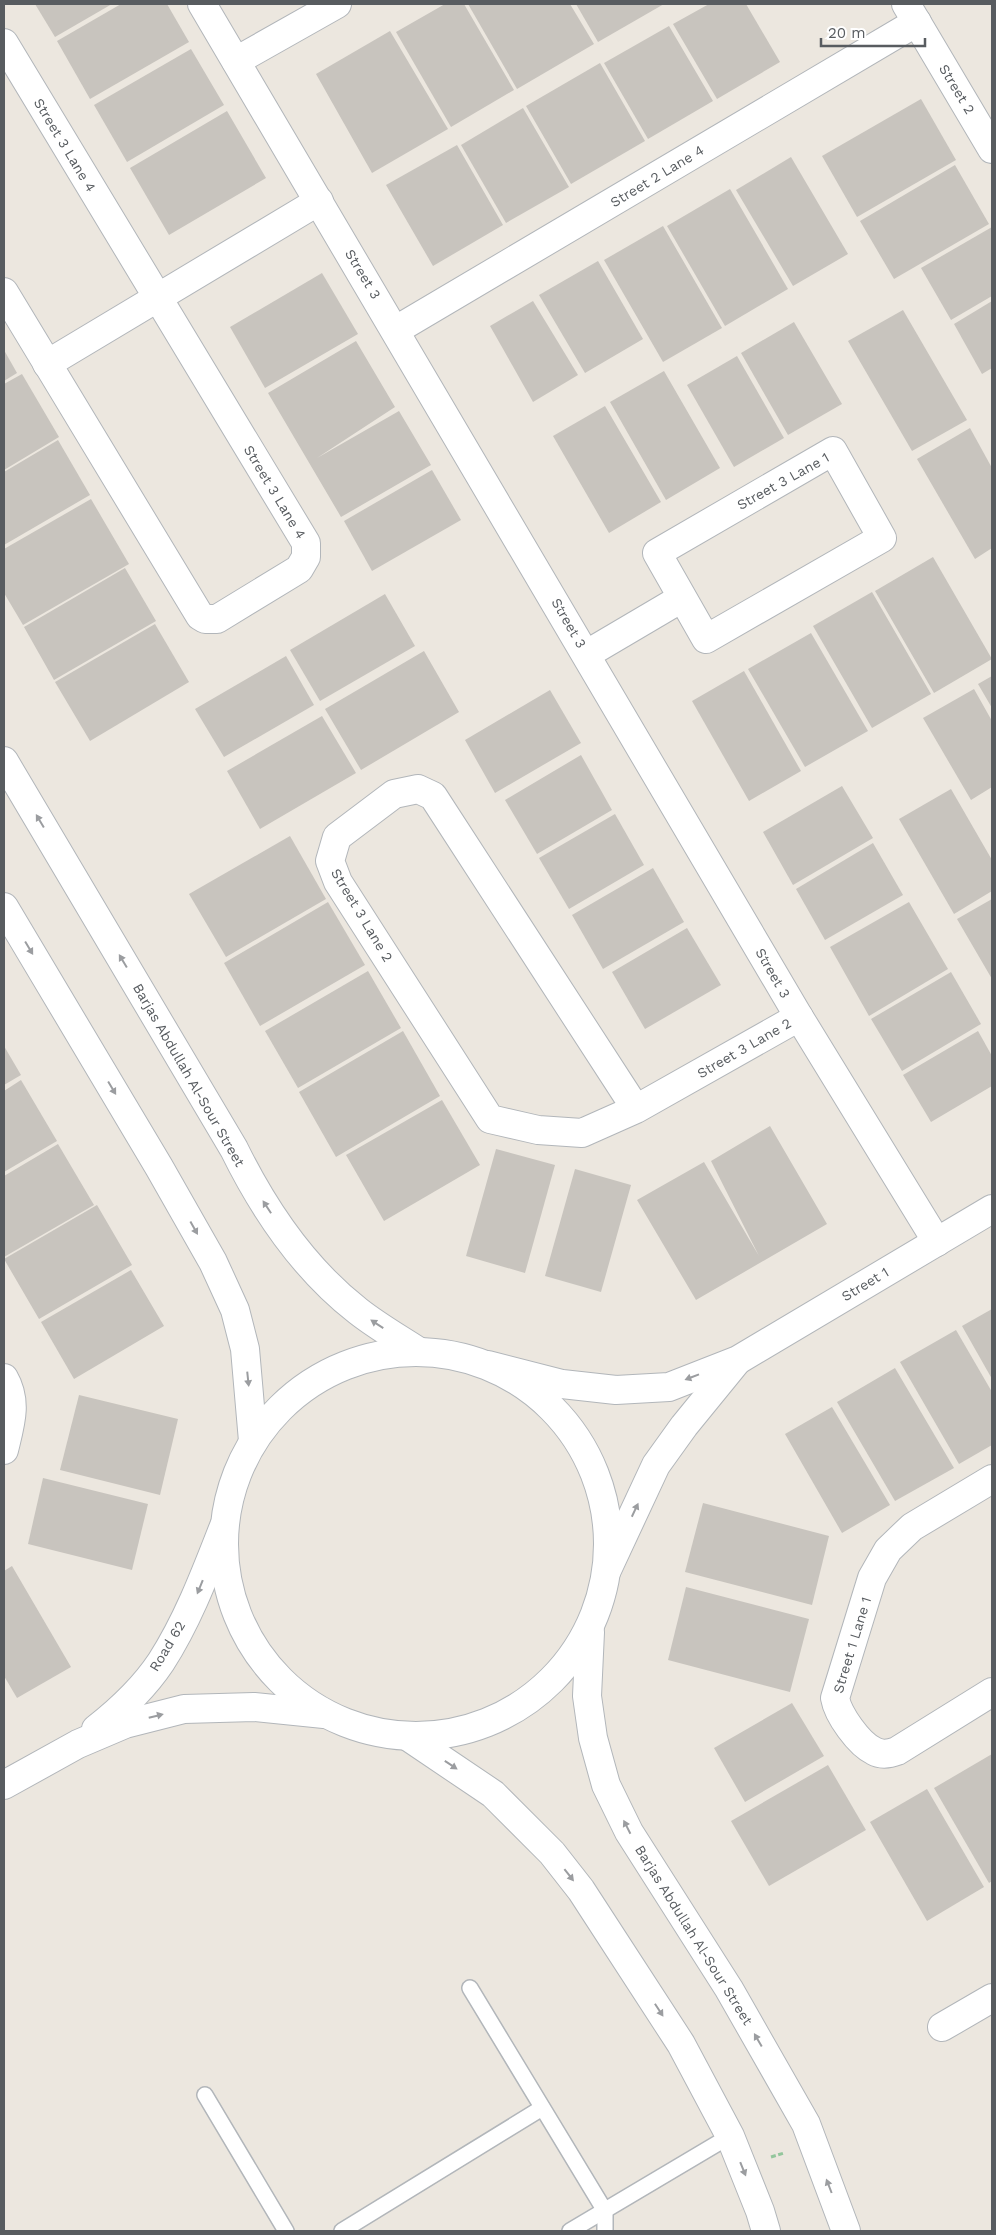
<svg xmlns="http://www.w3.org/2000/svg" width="996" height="2235" viewBox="0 0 996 2235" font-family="'Work Sans',sans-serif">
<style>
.building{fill:#c8c4be}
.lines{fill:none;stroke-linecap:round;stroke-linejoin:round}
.service-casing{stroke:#b2b6ba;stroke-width:18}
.minor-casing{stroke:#b2b6ba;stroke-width:30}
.tertiary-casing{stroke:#b2b6ba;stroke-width:30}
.path{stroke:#93c69c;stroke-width:3;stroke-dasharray:5 2.5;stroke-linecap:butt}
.service{stroke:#fff;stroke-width:15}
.minor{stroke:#fff;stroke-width:28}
.tertiary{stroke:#fff;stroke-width:28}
.oneway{fill:#9b9da0}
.labels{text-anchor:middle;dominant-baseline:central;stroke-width:4;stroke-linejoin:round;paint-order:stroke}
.street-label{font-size:14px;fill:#585c60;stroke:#fff}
</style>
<rect width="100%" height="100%" fill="#ece7df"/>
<g class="building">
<path d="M35 4H112L55 37Z"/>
<path d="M121 4H167L189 42 90 99 57 41Z"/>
<path d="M445 4H464L514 90 451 127 396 32Z"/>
<path d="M468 4H570L594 44 517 89Z"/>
<path d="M576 4H664L598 42Z"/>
<path d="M709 4H746L780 62 717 99 673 24Z"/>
<path d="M669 26 713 101 648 139 604 63Z"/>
<path d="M390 31 448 129 372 173 316 74Z"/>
<path d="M191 49 224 105 127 162 94 105Z"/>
<path d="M600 63 645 141 571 184 526 106Z"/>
<path d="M921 99 956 160 857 217 822 156Z"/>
<path d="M523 108 569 187 506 223 461 145Z"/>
<path d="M227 111 266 178 169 235 130 168Z"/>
<path d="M457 145 503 225 433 266 386 185Z"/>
<path d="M791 157 848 254 793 286 736 190Z"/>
<path d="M955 165 989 224 894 279 860 221Z"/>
<path d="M730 189 788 289 725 326 667 226Z"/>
<path d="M663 226 722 328 663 362 604 260Z"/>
<path d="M992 227V296L951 320 921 268Z"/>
<path d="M598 261 643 339 585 373 539 295Z"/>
<path d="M322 273 358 334 265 388 230 327Z"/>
<path d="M533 301 578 375 533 402 490 326Z"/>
<path d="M992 301V368L982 374 954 324Z"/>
<path d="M903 310 967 420 912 451 848 341Z"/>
<path d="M794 322 842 404 788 435 741 353Z"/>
<path d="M356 341 395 407 317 458 399 411 431 465 341 517 268 393Z"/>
<path d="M4 350 17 373 4 381Z"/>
<path d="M737 356 784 438 734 467 687 385Z"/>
<path d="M664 371 720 468 666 500 610 402Z"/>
<path d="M22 374 59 437 4 470V384Z"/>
<path d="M605 406 661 502 609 533 553 436Z"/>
<path d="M970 428 992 468V548L975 559 917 459Z"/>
<path d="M58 440 90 495 4 545V472Z"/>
<path d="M432 470 461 520 372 571 344 521Z"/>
<path d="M91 499 129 564 23 625 4 593V549Z"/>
<path d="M933 557 992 659 934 693 875 591Z"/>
<path d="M125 568 156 621 54 680 24 627Z"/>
<path d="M872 592 931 694 872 728 813 626Z"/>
<path d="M385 594 415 646 320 701 290 650Z"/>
<path d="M155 624 189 682 90 741 55 682Z"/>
<path d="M811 633 868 731 805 767 748 669Z"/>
<path d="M424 651 459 712 361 770 325 709Z"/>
<path d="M286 656 314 705 224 757 195 709Z"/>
<path d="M744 671 801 771 749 801 692 701Z"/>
<path d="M992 676V708L978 684Z"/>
<path d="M974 689 992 721V787L971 800 923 718Z"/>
<path d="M550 690 581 743 495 793 465 740Z"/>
<path d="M322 716 356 773 260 829 227 771Z"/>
<path d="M581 755 612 810 537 854 505 800Z"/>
<path d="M842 786 873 838 793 885 763 832Z"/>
<path d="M951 789 992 860V891L954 914 899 819Z"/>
<path d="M615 814 644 865 569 909 539 858Z"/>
<path d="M290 836 326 899 226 957 189 894Z"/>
<path d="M873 843 903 895 825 940 796 889Z"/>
<path d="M653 868 684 922 603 969 572 915Z"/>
<path d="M992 899V979L957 919Z"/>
<path d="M328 902 365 965 260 1026 224 963Z"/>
<path d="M909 902 948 969 869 1016 830 947Z"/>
<path d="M687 928 721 985 645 1029 612 972Z"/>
<path d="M368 971 401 1028 298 1088 265 1031Z"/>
<path d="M951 972 981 1024 902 1071 871 1019Z"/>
<path d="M403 1031 440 1096 336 1157 299 1092Z"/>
<path d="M978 1031 992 1056V1086L931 1122 903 1075Z"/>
<path d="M4 1046 21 1075 4 1085Z"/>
<path d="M21 1080 57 1141 4 1172V1091Z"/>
<path d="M442 1100 480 1165 384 1221 346 1155Z"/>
<path d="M770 1126 827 1224 696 1300 637 1200 704 1162 759 1256 711 1161Z"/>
<path d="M58 1144 94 1205 4 1257V1176Z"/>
<path d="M496 1149 555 1165 525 1273 466 1256Z"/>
<path d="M575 1169 631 1185 601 1292 545 1276Z"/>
<path d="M97 1205 132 1265 39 1319 4 1259Z"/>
<path d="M131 1270 164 1326 74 1379 41 1322Z"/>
<path d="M992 1309V1379L962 1326Z"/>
<path d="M956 1330 992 1392V1445L959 1464 900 1362Z"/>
<path d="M895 1368 954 1468 895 1501 837 1402Z"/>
<path d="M79 1395 178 1419 160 1495 60 1470Z"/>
<path d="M832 1407 890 1505 842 1533 785 1434Z"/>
<path d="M43 1478 148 1504 132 1570 28 1544Z"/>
<path d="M703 1503 829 1536 812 1605 685 1572Z"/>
<path d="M12 1566 71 1667 17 1698 4 1676V1571Z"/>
<path d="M686 1587 809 1619 790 1692 668 1660Z"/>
<path d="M792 1703 824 1756 745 1802 714 1748Z"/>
<path d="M992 1754V1881L989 1883 934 1788Z"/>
<path d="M828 1765 866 1830 769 1886 731 1821Z"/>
<path d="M927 1789 984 1887 927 1921 870 1822Z"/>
</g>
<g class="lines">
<defs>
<g id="service">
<path d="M470 1988 605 2211V2231"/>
<path d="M205 2095 286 2231"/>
<path d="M342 2231 542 2108"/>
<path d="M570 2231 730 2136"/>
</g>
<g id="minor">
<path d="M202 4 799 1017 937 1242"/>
<path d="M906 4 992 149"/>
<path d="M4 43 306 543V557L299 569 217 619H205L200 616 4 292"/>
<path d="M236 61 337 4"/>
<path d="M396 330 917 22"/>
<path d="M47 364 319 201"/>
<path d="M833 451 882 538 706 639 657 553Z"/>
<path d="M587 654 682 598"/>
<path d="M636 1109 433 796 418 789 394 794 337 837 330 861 338 882 490 1119 538 1130 582 1133 636 1109 799 1017"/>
<path d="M488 1365 562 1384 616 1390 669 1387 738 1360 992 1209"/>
<path d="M4 1378C18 1402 10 1425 4 1450"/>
<path d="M992 1479 912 1527 888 1550 872 1578 835 1698C838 1715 859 1744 874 1751 881 1755 889 1754 897 1751L992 1692"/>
<path d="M607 1570 656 1465 684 1426 737 1361"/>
<path d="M96 1729C119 1711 145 1686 161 1662 188 1620 206 1572 224 1526"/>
<path d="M4 1785 78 1744 125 1724 184 1709 254 1707 324 1714"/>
<path d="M942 2027 992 1998"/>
</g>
<g id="tertiary">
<path d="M4 761 234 1149C264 1210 304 1269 358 1311 377 1326 398 1338 418 1351"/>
<path d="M4 907 159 1167 213 1262 235 1310 245 1349 253 1441"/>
<circle cx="416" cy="1544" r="192"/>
<path d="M590 1632 587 1696 593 1738 606 1785 629 1832 729 1989 806 2124 846 2231"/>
<path d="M410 1738 493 1794 552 1853 581 1890 681 2044 730 2136 760 2211 766 2231"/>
</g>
</defs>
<use href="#service" class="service-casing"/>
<use href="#minor" class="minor-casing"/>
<use href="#tertiary" class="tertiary-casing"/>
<path class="path" d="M771 2157 784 2153"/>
<use href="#service" class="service"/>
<use href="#minor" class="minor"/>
<use href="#tertiary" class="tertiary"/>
</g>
<defs><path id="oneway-solid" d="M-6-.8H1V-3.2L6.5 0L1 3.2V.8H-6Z" transform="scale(1.25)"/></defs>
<g class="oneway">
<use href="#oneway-solid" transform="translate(40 821) rotate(-121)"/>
<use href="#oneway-solid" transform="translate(29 948) rotate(59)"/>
<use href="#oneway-solid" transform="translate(123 961) rotate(-121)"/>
<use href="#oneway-solid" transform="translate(112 1088) rotate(59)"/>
<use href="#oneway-solid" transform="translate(267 1207) rotate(-123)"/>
<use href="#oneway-solid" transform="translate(194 1228) rotate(61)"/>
<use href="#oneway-solid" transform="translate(377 1324) rotate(-147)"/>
<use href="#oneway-solid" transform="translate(692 1377) rotate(159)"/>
<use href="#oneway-solid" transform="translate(248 1379) rotate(84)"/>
<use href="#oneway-solid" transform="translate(635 1510) rotate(-65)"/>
<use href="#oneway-solid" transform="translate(200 1587) rotate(112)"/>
<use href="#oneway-solid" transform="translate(156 1716) rotate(-14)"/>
<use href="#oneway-solid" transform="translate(451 1765) rotate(34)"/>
<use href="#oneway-solid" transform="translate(627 1827) rotate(-117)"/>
<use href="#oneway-solid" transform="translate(569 1875) rotate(52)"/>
<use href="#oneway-solid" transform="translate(659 2010) rotate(57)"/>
<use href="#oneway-solid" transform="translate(758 2040) rotate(-120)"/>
<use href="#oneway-solid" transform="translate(743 2169) rotate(68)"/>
<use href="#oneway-solid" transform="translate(829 2186) rotate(-111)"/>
</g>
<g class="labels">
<g class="street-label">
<text transform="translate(957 89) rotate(59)">Street 2</text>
<text transform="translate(65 145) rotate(59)">Street 3 Lane 4</text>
<text transform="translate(657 176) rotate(-31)">Street 2 Lane 4</text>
<text transform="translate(363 274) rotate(59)">Street 3</text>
<text transform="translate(783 481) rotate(-29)">Street 3 Lane 1</text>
<text transform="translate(275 492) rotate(59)">Street 3 Lane 4</text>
<text transform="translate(569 623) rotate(60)">Street 3</text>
<text transform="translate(362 915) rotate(59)">Street 3 Lane 2</text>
<text transform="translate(773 973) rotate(60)">Street 3</text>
<text transform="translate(744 1048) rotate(-30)">Street 3 Lane 2</text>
<text transform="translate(189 1075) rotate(60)">Barjas Abdullah Al-Sour Street</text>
<text transform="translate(865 1284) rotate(-31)">Street 1</text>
<text transform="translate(852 1645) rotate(-73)">Street 1 Lane 1</text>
<text transform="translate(167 1646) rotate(-59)">Road 62</text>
<text transform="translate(694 1935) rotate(58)">Barjas Abdullah Al-Sour Street</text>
</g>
</g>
<rect width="996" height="2235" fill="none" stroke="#585c60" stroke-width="10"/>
<path d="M821 38v8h104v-8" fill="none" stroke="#585c60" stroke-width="2.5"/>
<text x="828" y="38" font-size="15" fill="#585c60" stroke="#ffffff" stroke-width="4" paint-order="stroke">20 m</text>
</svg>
